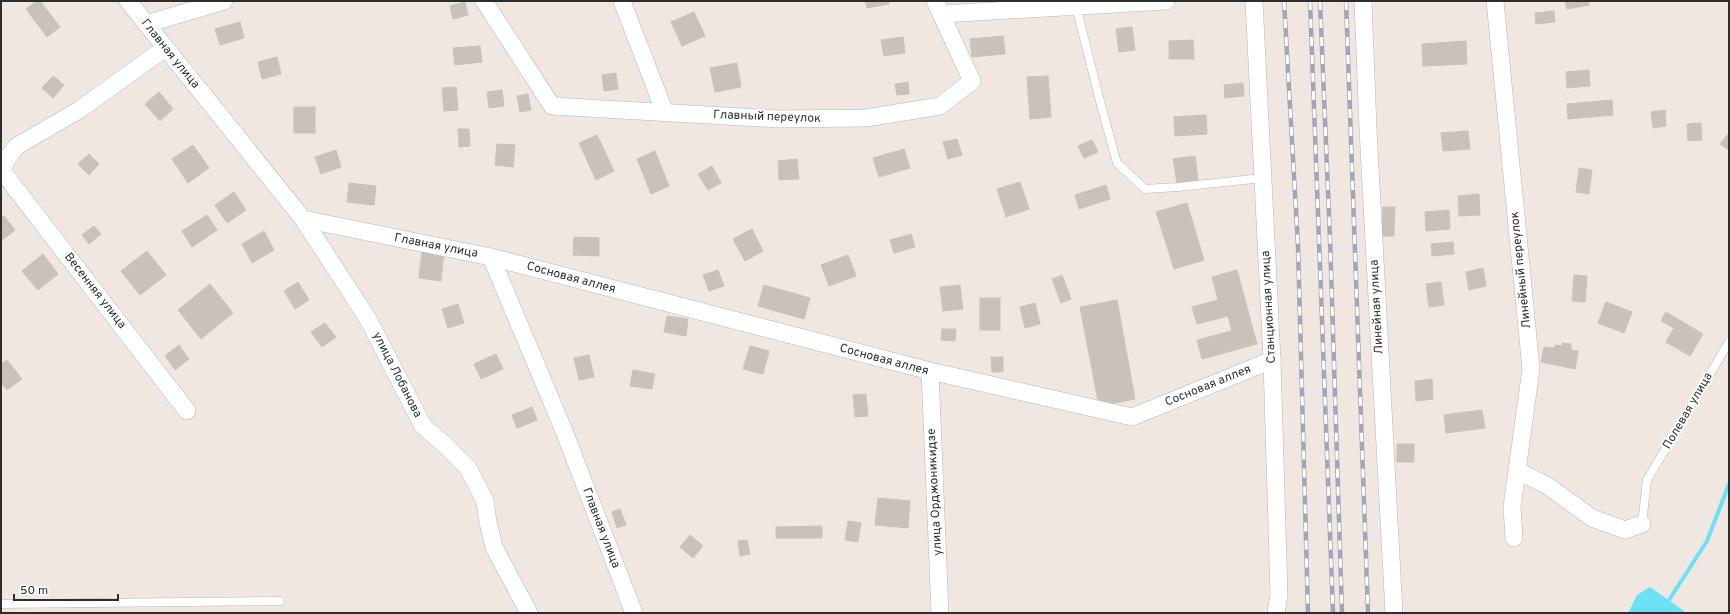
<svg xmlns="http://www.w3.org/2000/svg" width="1730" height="614" viewBox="0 0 1730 614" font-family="Overpass,sans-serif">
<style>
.water{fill:#6ee0f6}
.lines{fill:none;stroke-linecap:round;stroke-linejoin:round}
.stream{stroke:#6ee0f6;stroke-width:4}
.building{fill:#c8c2bb;stroke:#cbc3b9}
.service-casing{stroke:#b3b7c1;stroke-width:9}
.minor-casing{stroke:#b3b7c1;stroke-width:18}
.service{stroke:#fff;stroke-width:8}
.minor{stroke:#fff;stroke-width:17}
.rail-casing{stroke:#a1a7b9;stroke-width:4.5}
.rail{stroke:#fff;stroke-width:3;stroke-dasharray:9;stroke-linecap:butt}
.labels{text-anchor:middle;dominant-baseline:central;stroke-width:4;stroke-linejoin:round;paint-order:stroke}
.street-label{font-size:12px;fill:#2d2d2d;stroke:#fff}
</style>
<rect width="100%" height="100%" fill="#efe7e0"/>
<path class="water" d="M1650 587 1684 611V613H1628L1637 595Z"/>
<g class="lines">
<path class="stream" d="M1669 600 1707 541 1729 484"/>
</g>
<g class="building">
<path d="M37 1H40L60 27 47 37 26 9Z"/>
<path d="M865 1H889V4L867 8Z"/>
<path d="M1565 1H1588L1589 5 1567 9Z"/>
<path d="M465 2 468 15 453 19 450 6Z"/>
<path d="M1554 11 1555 22 1536 24 1535 13Z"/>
<path d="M694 12 705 36 682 46 671 22Z"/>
<path d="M240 22 244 38 220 45 215 29Z"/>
<path d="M1132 27 1135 50 1119 52 1116 29Z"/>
<path d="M1003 36 1005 54 972 57 970 39Z"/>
<path d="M903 37 905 53 884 56 881 40Z"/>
<path d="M1193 40 1194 59H1169V41Z"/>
<path d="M1466 41 1467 64 1423 66 1422 44Z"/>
<path d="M480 46 482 62 455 65 453 48Z"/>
<path d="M277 57 281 74 262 79 258 62Z"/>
<path d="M737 63 741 87 715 92 710 68Z"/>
<path d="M1589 70 1590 86 1567 88 1566 72Z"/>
<path d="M616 73 618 89 604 91 602 75Z"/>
<path d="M53 76 64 85 53 98 42 88Z"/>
<path d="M1048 76 1051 117 1030 119 1027 77Z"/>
<path d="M908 82 909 94 897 95 895 84Z"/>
<path d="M1243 83 1244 96 1225 98 1224 85Z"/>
<path d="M456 87 458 110 444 111 442 88Z"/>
<path d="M502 90 504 106 489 108 487 92Z"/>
<path d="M159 92 173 109 160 121 145 104Z"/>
<path d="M528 94 531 110 520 112 517 96Z"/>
<path d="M1612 100 1613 115 1568 119 1567 104Z"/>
<rect x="294" y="107" width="21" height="26"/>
<path d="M1665 110 1666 126 1653 128 1651 112Z"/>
<path d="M1206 115 1207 134 1175 136 1174 117Z"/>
<path d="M1701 123 1702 140 1688 141 1687 124Z"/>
<path d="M458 129H469L470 146 459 147Z"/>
<path d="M1468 131 1470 149 1443 151 1441 133Z"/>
<path d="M1729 133V150L1720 144Z"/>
<path d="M597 135 614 171 596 180 579 143Z"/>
<path d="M957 139 962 155 948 159 943 142Z"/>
<path d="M1092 140 1098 152 1084 158 1078 146Z"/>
<path d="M497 144 515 145 513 167 495 165Z"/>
<path d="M193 145 209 168 188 183 172 159Z"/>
<path d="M904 149 910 168 879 177 873 158Z"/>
<path d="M336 150 341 167 321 174 315 157Z"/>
<path d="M655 151 669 186 651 194 637 159Z"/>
<path d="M89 154 99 164 89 175 78 164Z"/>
<path d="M1195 156 1198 180 1177 183 1173 159Z"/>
<path d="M797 159 799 179 779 180 778 161Z"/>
<path d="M712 166 721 183 708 190 698 174Z"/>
<path d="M1579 168 1592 170 1589 194 1576 192Z"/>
<path d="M1020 182 1029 209 1006 217 997 189Z"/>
<path d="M349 183 376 186 374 205 347 202Z"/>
<path d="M1106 185 1110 199 1079 209 1075 195Z"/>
<path d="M234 192 246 210 227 223 215 205Z"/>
<path d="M1479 194 1480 215 1459 216 1458 196Z"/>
<path d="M1187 203 1204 260 1174 269 1156 212Z"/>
<path d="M1383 207H1395L1394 236H1382Z"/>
<path d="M1449 210 1450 229 1426 231 1425 212Z"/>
<path d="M207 215 217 230 192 247 182 231Z"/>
<path d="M4 216 15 230 1 241V218Z"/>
<path d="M94 226 101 234 89 244 82 235Z"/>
<path d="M752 229 763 251 745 261 733 239Z"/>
<path d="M264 231 274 250 252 263 242 244Z"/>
<path d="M911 234 915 247 894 253 890 240Z"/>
<path d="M574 237 599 238V256L573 255Z"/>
<path d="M1453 242 1454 254 1432 256 1431 244Z"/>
<path d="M422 250 444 252 441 281 419 278Z"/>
<path d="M147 251 166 275 140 295 121 271Z"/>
<path d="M43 254 58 274 38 290 22 271Z"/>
<path d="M848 255 856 276 829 286 821 265Z"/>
<path d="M1483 268 1486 286 1469 290 1466 272Z"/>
<path d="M718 270 724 286 709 291 703 275Z"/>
<path d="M1237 270 1257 344 1202 359 1197 340 1232 331 1228 316 1197 324 1192 307 1218 300 1212 277Z"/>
<path d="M1062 275 1071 299 1061 303 1052 279Z"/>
<path d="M1574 275 1587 276 1585 302 1572 301Z"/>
<path d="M298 282 309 300 295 309 284 291Z"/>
<path d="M1441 282 1444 305 1429 307 1426 284Z"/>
<path d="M210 284 233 313 201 339 178 310Z"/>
<path d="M764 285 810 298 804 319 758 306Z"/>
<path d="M960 285 963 309 943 311 940 287Z"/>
<rect x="980" y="298" width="20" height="32"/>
<path d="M1117 300 1135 399 1099 406 1080 307Z"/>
<path d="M1606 302 1632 312 1624 333 1598 323Z"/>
<path d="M1035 303 1040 324 1025 328 1020 307Z"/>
<path d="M458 304 464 323 448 328 442 309Z"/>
<path d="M1666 312 1703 334 1690 356 1666 342 1674 328 1661 321Z"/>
<path d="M667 316 688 319 686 336 664 332Z"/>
<path d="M325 323 336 337 322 347 311 332Z"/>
<path d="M942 329H956L955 341 941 340Z"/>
<path d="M1562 343 1571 344V350L1578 351 1575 369 1541 362 1544 347 1554 348 1555 345 1562 346Z"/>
<path d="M179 345 189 359 175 370 165 356Z"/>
<path d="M750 346 769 351 763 374 743 369Z"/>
<path d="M496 354 503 369 481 379 474 364Z"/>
<path d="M589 355 594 377 579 380 574 358Z"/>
<path d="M991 357H1003V372H992Z"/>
<path d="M7 360 22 379 7 390 1 383V364Z"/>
<path d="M633 370 655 374 652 389 630 386Z"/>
<path d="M1432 379 1433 399 1416 401 1415 381Z"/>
<path d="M866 394 868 416 855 417 853 395Z"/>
<path d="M532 407 537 420 517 428 512 415Z"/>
<path d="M1482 410 1485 428 1446 433 1444 415Z"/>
<rect x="1397" y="444" width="17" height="18"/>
<path d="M878 498 910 501 908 528 875 525Z"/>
<path d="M620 509 626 525 617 528 612 512Z"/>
<path d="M848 521 861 523 858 542 845 540Z"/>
<path d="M822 526V538H776V527Z"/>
<path d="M690 535 703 546 693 558 680 547Z"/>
<path d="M747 540 750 554 740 556 738 541Z"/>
</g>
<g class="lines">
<defs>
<g id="service">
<path d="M1076 6 1101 105 1117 163 1145 189 1178 187 1262 178"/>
<path d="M1642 524 1647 480 1729 342"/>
<path d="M1 604 280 601"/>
</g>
<g id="minor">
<path d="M128 1 303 219 491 257 564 431 634 613"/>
<path d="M484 1 552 106 778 119 866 118 940 106 972 81 935 1"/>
<path d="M622 1 665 113"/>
<path d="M1254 1 1272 360 1279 595 1276 613"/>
<path d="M1363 1 1368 129 1394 613"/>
<path d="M1495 1 1531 369 1512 507 1514 538"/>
<path d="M942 14 1166 1"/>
<path d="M146 24 224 1"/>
<path d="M2 171 187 411"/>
<path d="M1 172 8 157 17 146 79 110 165 48"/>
<path d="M303 219 368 319 423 426 445 445 468 468 485 501 488 522 494 547 529 613"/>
<path d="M491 257 930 371 1132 417 1272 360"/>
<path d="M930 371 940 613"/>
<path d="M1518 471 1548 486 1592 518 1625 530 1642 524"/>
</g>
</defs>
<use href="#service" class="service-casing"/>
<use href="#minor" class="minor-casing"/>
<use href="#service" class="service"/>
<use href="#minor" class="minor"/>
<defs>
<g id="rail">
<path d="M1284 1 1298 246 1308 613"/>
<path d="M1310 1 1333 613"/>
<path d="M1320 1 1330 239 1342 613"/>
<path d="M1346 1 1368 613"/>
</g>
</defs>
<use href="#rail" class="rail-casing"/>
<use href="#rail" class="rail"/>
</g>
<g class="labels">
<g class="street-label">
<text transform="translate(170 54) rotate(51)">Главная улица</text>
<text transform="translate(767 117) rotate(2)">Главный переулок</text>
<text transform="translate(436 246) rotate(11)">Главная улица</text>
<text transform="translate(1521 270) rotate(-96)">Линейный переулок</text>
<text transform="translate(571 278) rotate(15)">Сосновая аллея</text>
<text transform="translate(95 291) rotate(52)">Весенняя улица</text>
<text transform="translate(1269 307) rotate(-93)">Станционная улица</text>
<text transform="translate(1377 307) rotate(-93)">Линейная улица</text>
<text transform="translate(884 360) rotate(15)">Сосновая аллея</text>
<text transform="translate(397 375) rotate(63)">улица Лобанова</text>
<text transform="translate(1208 386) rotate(-22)">Сосновая аллея</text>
<text transform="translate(1688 411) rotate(-60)">Полевая улица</text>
<text transform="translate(935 492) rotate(-93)">улица Орджоникидзе</text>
<text transform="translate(601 528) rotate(69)">Главная улица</text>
</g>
</g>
<rect width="1730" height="614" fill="none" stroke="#2d2d2d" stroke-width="4"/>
<path d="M14 594v6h104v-6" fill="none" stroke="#2d2d2d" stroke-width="2"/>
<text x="20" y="594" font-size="12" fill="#2d2d2d" stroke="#ffffff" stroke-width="3" paint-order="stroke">50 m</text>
</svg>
